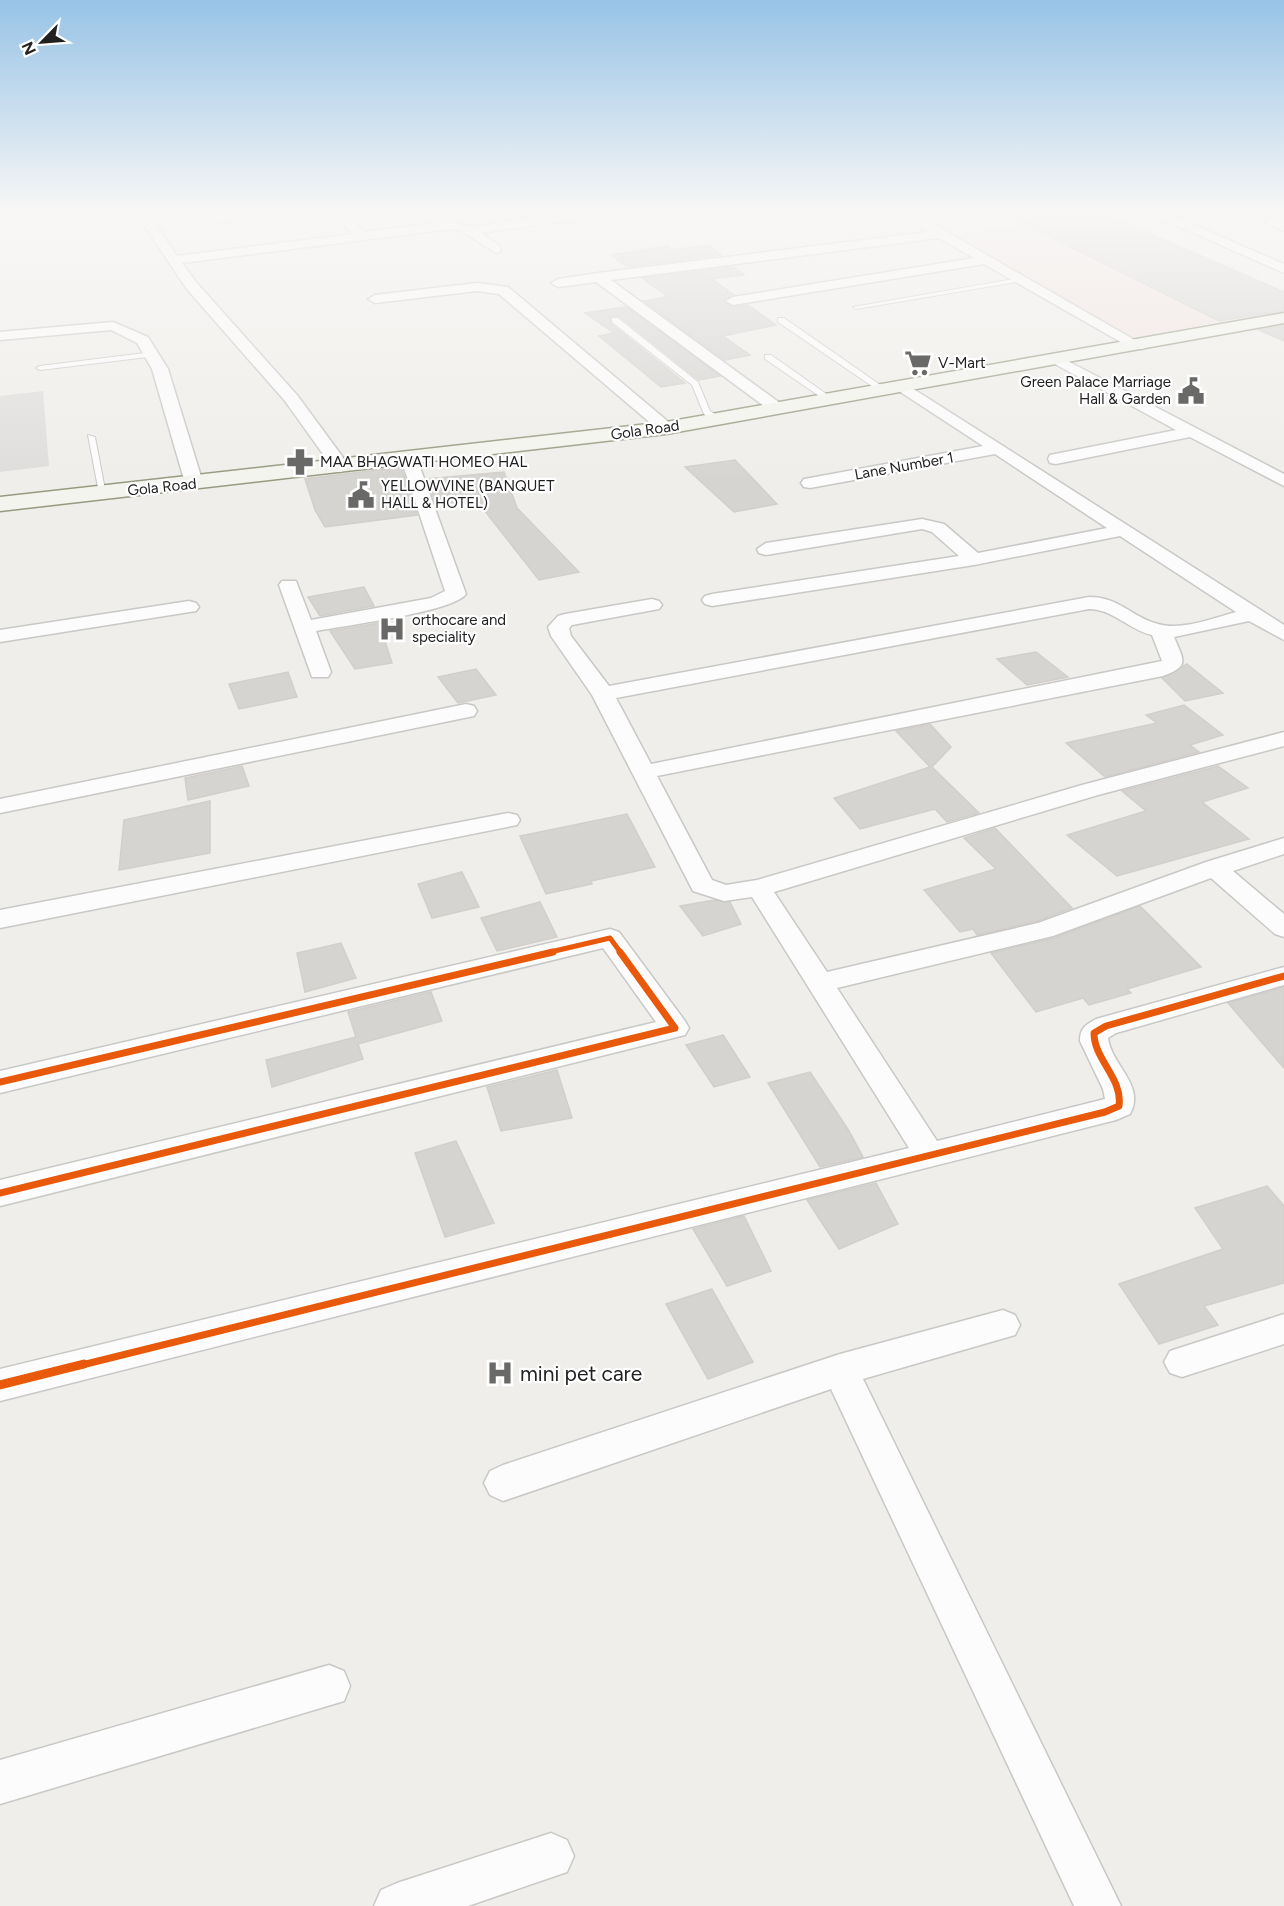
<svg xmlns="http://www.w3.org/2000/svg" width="1284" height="1906" viewBox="0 0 1284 1906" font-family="Figtree,sans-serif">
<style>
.residential{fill:#dedddb}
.commercial{fill:#f1e3e0}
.building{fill:#d6d4d1;stroke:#d2cfcb;stroke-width:1.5}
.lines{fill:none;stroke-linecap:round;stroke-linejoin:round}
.lane-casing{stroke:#c8c8c6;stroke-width:2}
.street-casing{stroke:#c8c8c6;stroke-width:3}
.secondary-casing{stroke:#979a81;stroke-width:3}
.lane{fill:#fdfcfc;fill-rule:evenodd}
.street{fill:#fdfcfc;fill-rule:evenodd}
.secondary{fill:#f3f4ed;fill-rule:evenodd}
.cycleway-far2-casing{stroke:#fff;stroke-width:8}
.cycleway-far1-casing{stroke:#fff;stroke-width:10}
.cycleway-casing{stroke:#fff;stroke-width:13}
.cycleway-far2{stroke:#e8590c;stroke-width:5}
.cycleway-far1{stroke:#e8590c;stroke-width:7}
.cycleway{stroke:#e8590c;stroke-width:9}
.labels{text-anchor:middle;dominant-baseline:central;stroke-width:4.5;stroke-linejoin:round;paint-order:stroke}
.far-poi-label{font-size:15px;fill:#212121;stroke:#fff;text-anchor:start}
.far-street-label{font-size:15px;fill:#212121;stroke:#fff}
.near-poi-label{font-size:21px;fill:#212121;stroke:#fff;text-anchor:start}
</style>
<rect width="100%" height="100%" fill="#efeeea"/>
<path class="residential" d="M43 391 49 466 0 472V396Z"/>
<path class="commercial" d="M1023 225 1218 322 1134 339 952 235Z"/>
<g class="building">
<path d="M1002 213H1103L1284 292V311L1219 321Z"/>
<path d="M709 245 721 255 627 267 611 255 668 246 671 250Z"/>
<path d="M734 267 744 275 712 279 734 295 724 302 733 307 748 305 776 325 723 336 750 355 725 360 644 301 668 297 642 278Z"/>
<path d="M626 307 720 376 699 380 619 316H610L611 324 685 383 661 387 599 336 614 333 585 313Z"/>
<path d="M1284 325V341L1259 330Z"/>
<path d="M735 460 777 504 734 512 685 467Z"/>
<path d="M401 467 417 515 325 527 315 510 305 479Z"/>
<path d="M504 472 517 508 579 572 539 580 477 501 436 504 427 479Z"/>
<path d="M364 587 374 606 320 616 308 597Z"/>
<path d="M379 623 392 663 355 669 330 631Z"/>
<path d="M1036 652 1068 677 1027 685 997 659Z"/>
<path d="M1187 664 1223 693 1185 701 1162 678Z"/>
<path d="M476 669 496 695 458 703 438 677Z"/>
<path d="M288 672 297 697 239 709 229 684Z"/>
<path d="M1184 705 1223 735 1190 745 1199 752 1105 777 1066 743 1157 723 1146 715Z"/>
<path d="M930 724 951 747 932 767 979 813 947 822 935 809 860 829 834 798 930 767 896 731Z"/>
<path d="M242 766 249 786 188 800 185 778Z"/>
<path d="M1218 766 1248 788 1202 802 1249 839 1117 876 1067 835 1146 811 1122 791Z"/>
<path d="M210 801V853L119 870 124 820Z"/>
<path d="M627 814 655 867 591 881 592 884 546 894 520 836Z"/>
<path d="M995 828 1072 908 1037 921 977 935 973 929 960 932 924 890 996 869 964 838Z"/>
<path d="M462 872 479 907 432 918 418 884Z"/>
<path d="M714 900 730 902 741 924 703 936 680 906Z"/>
<path d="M540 902 557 937 497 951 481 918Z"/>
<path d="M1140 906 1201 967 1127 989 1131 993 1089 1005 1083 998 1036 1012 991 953 1054 938Z"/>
<path d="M341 943 356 978 305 992 297 953Z"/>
<path d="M1284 987V1068L1228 1003Z"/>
<path d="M431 992 442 1021 358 1044 363 1059 272 1087 266 1060 356 1037 348 1012Z"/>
<path d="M723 1035 750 1077 714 1087 686 1045Z"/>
<path d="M557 1070 572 1118 501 1131 487 1087Z"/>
<path d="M810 1072 849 1131 863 1157 820 1167 768 1083Z"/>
<path d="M456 1141 494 1223 445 1237 415 1153Z"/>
<path d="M876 1183 898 1224 839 1249 807 1200Z"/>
<path d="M1267 1186 1284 1206V1283L1204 1306 1218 1325 1159 1344 1119 1284 1223 1249 1195 1208Z"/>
<path d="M744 1216 771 1271 727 1286 693 1229Z"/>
<path d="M712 1289 753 1362 708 1379 666 1304Z"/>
</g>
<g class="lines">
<defs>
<g id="lane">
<path d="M1020 278 1022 281 856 309 853 307Z"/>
<path d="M612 318H618L698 382 710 411 720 417V421H714L704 414 692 385 612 322Z"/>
<path d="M778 318H784L889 391 882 393 778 322Z"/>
<path d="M153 352H156V356L40 370 36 368 40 366Z"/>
<path d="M765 355H771L835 400 828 402 765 359Z"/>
<path d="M88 435 95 437 106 495 99 493Z"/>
</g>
<g id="street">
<path d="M136 213H148L177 256 352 234 334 213H347L364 232 450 221 472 227 563 213H597L591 217 481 233 500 246V252L496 253 460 230 450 229 182 263 196 282 297 395 350 467 341 472 335 471 285 401 186 288Z"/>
<path d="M210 213H223L229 221 219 224Z"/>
<path d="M898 213H914L1145 346 1143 349H1133L984 264 733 305 726 301 733 297 974 258 939 238 611 280 784 406 786 409 784 412H772L596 282 558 287 551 283 558 279 598 273 928 232Z"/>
<path d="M1166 213 1284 264V273L1151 214Z"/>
<path d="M1271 218 1284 223V231L1265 222Z"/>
<path d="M477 283 508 287 672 425 674 428 672 431H660L499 294 477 291 375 303 368 299 375 295Z"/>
<path d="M113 322 148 337 168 369 203 483 200 487 194 488 185 483 152 369 137 343 111 330 0 340V332Z"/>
<path d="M1058 356 1284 474V486L1190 437 1056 464 1050 463 1048 459 1050 455 1176 430 1053 363 1051 360Z"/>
<path d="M904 383 1284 625V640L1249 621 1174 637C1184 661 1190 666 1163 676L657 776 712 880 726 885 757 880 1082 785 1284 732V746L1098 795 774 892 827 972 1038 923 1206 862 1284 838V854L1233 871 1284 914V937L1275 934 1211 878 1053 936 837 988 937 1141 1105 1099 1103 1089 1080 1041C1080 1028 1085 1025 1096 1019L1284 967V985L1116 1033 1108 1038C1111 1065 1146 1085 1130 1114L1116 1120 0 1401V1369L909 1148 752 897 724 901 693 891 592 695 551 636 548 627 558 616 565 614 652 599 659 601 662 605 659 609 572 625 569 628 571 636 609 686 1089 597C1120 597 1131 617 1158 624 1182 631 1213 618 1236 612L1120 536 974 565 712 606 705 604 702 600 705 596 712 594 959 556 932 532 922 529 766 555 759 553 757 549 766 543 922 519 944 524 978 553 1107 528 995 454 810 488 804 487 801 483 804 479 810 478 983 446 899 391 896 388ZM1089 609C1113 609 1129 630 1152 635L1162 661 651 764 616 698Z"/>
<path d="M409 454 417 459 466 594C453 612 342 626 316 631L331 672 328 677H312L279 585 282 581H296L311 620 431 598 445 591 401 459Z"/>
<path d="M189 601 196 603 199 607 196 611 0 642V630Z"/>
<path d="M466 704 474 706 477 711 474 716 0 813V799Z"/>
<path d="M508 813 517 815 520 820 517 825 0 928V910Z"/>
<path d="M610 929 619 932 685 1021 689 1028 685 1035 0 1206V1180L656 1022 603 948 0 1093V1071Z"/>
<path d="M1003 1310 1015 1315 1020 1325 1015 1335 863 1379 1121 1906H1074L831 1389 503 1501 490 1495 484 1483 490 1471 503 1465 840 1354Z"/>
<path d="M1284 1314V1344L1182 1377 1170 1373 1164 1362 1170 1351Z"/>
<path d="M329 1665 344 1671 350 1686 344 1701 0 1804V1760Z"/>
<path d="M551 1833 567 1840 574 1856 567 1872 468 1906H374L381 1890 397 1883Z"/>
</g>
<path id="secondary" d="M1284 313V323L666 434 0 511V497L666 422Z"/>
</defs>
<use href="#lane" class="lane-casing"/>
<use href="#street" class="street-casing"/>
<use href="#secondary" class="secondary-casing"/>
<use href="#lane" class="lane"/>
<use href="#street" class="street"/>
<use href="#secondary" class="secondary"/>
<defs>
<path id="cycleway-far2" d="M546 953 610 938 621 953"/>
<g id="cycleway-far1">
<path d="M0 1082 553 952"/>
<path d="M0 1193 675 1028 620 952"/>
<path d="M78 1366 1105 1112 1119 1106C1123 1078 1094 1060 1094 1033L1106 1026 1284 976"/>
</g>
<path id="cycleway" d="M0 1385 84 1364"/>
</defs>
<use href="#cycleway-far2" class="cycleway-far2-casing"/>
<use href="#cycleway-far1" class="cycleway-far1-casing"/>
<use href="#cycleway" class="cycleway-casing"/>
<use href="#cycleway-far2" class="cycleway-far2"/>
<use href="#cycleway-far1" class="cycleway-far1"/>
<use href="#cycleway" class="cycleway"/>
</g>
<linearGradient id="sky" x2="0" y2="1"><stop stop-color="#97c3e6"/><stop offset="0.44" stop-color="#f8f7f6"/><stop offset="1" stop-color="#f8f7f6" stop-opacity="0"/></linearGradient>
<rect width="1284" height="480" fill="url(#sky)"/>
<defs>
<symbol id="supermarket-bare" viewBox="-9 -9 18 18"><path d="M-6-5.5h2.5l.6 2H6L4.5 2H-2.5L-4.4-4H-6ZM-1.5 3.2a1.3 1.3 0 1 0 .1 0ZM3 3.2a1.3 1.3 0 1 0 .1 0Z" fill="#696967" stroke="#fff" stroke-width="2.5" paint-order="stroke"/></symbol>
<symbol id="civic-bare" viewBox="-9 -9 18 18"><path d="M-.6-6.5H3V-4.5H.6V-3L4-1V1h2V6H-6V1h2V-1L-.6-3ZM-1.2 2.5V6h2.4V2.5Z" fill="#696967" stroke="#fff" stroke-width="2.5" paint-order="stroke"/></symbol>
<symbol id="pharmacy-bare" viewBox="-9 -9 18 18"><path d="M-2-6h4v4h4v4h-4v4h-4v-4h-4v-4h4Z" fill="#696967" stroke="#fff" stroke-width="2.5" paint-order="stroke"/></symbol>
<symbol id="hospital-bare" viewBox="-9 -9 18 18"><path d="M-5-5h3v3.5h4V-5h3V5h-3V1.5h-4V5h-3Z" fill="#696967" stroke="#fff" stroke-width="2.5" paint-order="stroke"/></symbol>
</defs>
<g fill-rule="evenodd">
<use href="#supermarket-bare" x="899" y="344" width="38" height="38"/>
<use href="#civic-bare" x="1172" y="372" width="38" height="38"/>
<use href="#pharmacy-bare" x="281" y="443" width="38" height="38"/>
<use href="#civic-bare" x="342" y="476" width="38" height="38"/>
<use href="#hospital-bare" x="373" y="610" width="38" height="38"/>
<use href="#hospital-bare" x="481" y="1354" width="38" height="38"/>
</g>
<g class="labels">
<g class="far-poi-label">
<text x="938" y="363">V-Mart</text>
<text x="1171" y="382" text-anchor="end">Green Palace Marriage<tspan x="1171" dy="17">Hall &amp; Garden</tspan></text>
<text x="320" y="462">MAA BHAGWATI HOMEO HAL</text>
<text x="381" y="486">YELLOWVINE (BANQUET<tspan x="381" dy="17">HALL &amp; HOTEL)</tspan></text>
<text x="412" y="620">orthocare and<tspan x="412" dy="17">speciality</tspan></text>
</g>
<g class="far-street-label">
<text transform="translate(645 430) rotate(-8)">Gola Road</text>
<text transform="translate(904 466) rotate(-10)">Lane Number 1</text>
<text transform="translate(162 487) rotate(-6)">Gola Road</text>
</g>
<g class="near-poi-label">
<text x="520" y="1373">mini pet care</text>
</g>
</g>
<g transform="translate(42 42) rotate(245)" stroke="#ffffff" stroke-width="4.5" paint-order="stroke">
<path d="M0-4.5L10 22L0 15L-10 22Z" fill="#212121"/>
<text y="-9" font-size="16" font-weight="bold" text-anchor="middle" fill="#212121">N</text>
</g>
</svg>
